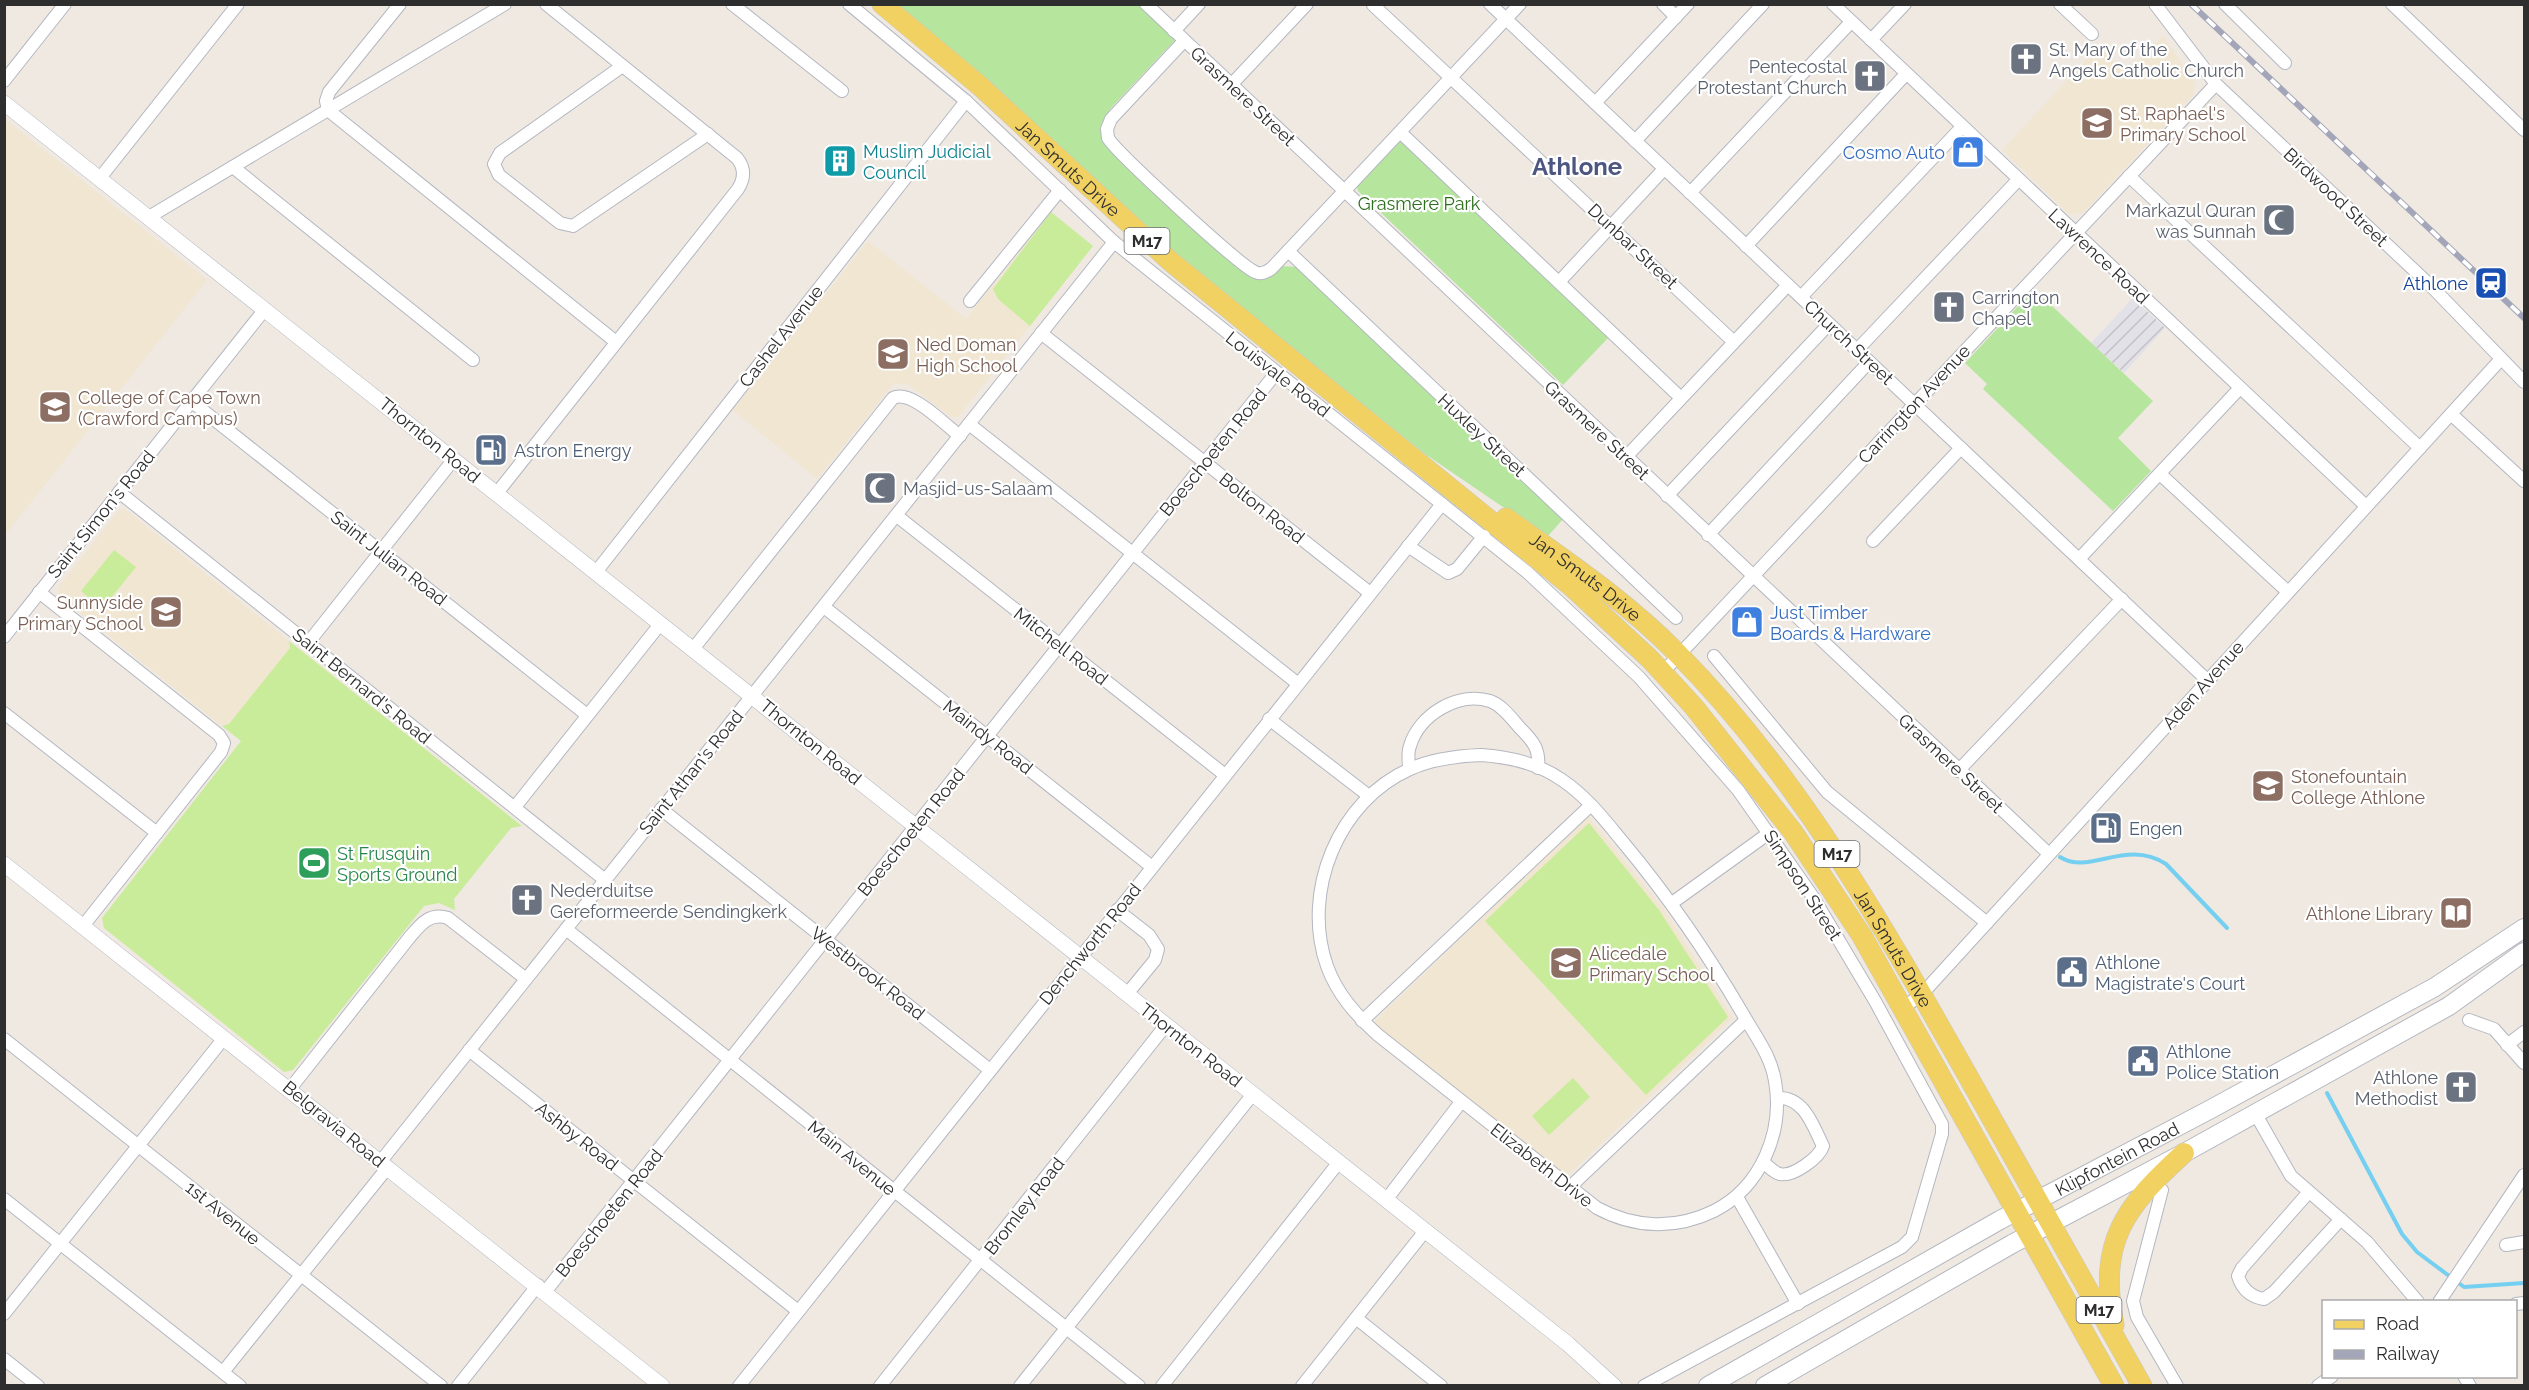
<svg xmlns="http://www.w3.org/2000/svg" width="2529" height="1390" viewBox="0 0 2529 1390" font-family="Raleway,sans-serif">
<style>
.industrial{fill:url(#industrial-furrows)}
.education{fill:#f0e6d1}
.grass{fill:#b6e59e}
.pitch{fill:#c9ec9a}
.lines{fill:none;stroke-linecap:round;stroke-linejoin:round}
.stream{stroke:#75cff0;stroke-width:4}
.minor-casing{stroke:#b4b7c1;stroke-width:14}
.tertiary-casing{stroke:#b4b7c1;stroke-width:16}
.secondary-casing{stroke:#b4b7c1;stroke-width:20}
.primary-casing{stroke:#c9c9c9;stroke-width:21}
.minor{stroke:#fff;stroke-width:12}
.tertiary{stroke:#fff;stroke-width:15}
.secondary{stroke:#fff;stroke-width:18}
.primary{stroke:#f2d163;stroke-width:20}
.rail-casing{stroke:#a3a6b8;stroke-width:6}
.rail{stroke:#fff;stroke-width:4;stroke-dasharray:11;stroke-linecap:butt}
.labels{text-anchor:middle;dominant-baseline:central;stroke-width:4.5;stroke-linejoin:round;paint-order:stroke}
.shield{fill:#fff;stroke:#6d6d6d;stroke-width:1.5}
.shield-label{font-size:16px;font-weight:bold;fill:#2e2e2e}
.worship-label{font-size:18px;fill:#5b616d;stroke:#fff;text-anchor:start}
.street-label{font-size:18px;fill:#2e2e2e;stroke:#fff}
.education-label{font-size:18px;fill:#785e54;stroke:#fff;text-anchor:start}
.culture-label{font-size:18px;fill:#0d838f;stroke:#fff;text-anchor:start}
.shop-label{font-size:18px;fill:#366cbe;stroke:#fff;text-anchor:end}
.park-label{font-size:18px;fill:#2c6e1b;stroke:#fff}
.transit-label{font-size:18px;fill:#164399;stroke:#fff;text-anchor:end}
.service-label{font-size:18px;fill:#4e5e75;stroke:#fff;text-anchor:start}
.leisure-label{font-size:18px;fill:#27864d;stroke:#fff;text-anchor:start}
.district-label{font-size:24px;font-weight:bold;fill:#4d5680;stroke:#fff}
</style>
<defs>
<pattern id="industrial-furrows" width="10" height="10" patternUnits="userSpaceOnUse" patternTransform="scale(1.5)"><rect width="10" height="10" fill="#e3e1e8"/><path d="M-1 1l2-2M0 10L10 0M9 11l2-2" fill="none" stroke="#c3c1c7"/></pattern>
</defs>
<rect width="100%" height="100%" fill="#efe9e1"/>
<path class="industrial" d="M2133 298 2165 328 2124 373 2091 343Z"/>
<g class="education">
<path d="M2163 36 2195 83 2193 95 2083 213 2069 214 2002 150 2098 47 2126 73Z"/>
<path d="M5 119 207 280 5 535Z"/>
<path d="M1051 212 1093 246 958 417H951L909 385 894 383 817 479 733 410 868 241 966 319Z"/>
<path d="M120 509 126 510 289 641 290 648 229 725 222 726 59 596 58 587Z"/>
<path d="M1588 816 1663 908 1733 1018 1564 1179 1372 1024Z"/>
</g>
<g class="grass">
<path d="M898 5H1139L1176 39 1110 109 1101 126 1102 140 1258 279 1267 278 1282 266 1296 267 1564 518 1547 537 1425 454 1192 268 1111 197 1022 112Z"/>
<path d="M1399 141H1402L1609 337 1563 385 1358 191 1357 186Z"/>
<path d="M2034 289 2153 401 2118 438 2151 471 2113 511 1983 389 1987 384 1965 363Z"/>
</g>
<g class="pitch">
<path d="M1051 212 1093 246 1030 326 998 299 993 289Z"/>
<path d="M114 550 136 567 102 609 81 591Z"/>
<path d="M289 641 522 826 511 828 454 899 455 910 439 903 424 906 293 1070 284 1072 104 928 102 918 241 741 222 726 229 724 290 648Z"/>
<path d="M1589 823 1659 910 1728 1017 1646 1095 1485 921Z"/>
<path d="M1573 1078 1590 1097 1549 1135 1532 1116Z"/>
</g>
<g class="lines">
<g class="stream">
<path d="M2060 857C2090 876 2125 838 2166 864L2227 928"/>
<path d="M2327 1093 2402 1234 2417 1252 2464 1287 2524 1283"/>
</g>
<defs>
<g id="minor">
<path d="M400 4 329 92 326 101 328 110 616 342"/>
<path d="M732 4 842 91"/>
<path d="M849 4 966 101 1114 242 1527 572 1639 677 1738 790 1813 897 1875 1001 1942 1124V1134L1912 1237 1902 1247 1644 1386"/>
<path d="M1146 4 2049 854"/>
<path d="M1490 4 2207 680"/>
<path d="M1663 4 1676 17"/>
<path d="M1833 4 2366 506"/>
<path d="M2060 4 2092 34"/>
<path d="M2155 4 2216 84 2431 286 2524 382"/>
<path d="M2225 4 2285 63"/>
<path d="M2392 4 2524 130"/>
<path d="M1373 5 1734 342"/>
<path d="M1174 31 1199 4"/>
<path d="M1871 40 1905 4"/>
<path d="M1184 41 1111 119 1107 129 1108 138C1117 153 1239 265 1255 272 1261 275 1267 272 1272 268L1520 4"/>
<path d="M621 67 500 153 494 164 499 175 560 223 573 226 708 134"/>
<path d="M4 81 65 4"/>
<path d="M1231 85 1307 4"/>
<path d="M1595 103 1688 4"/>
<path d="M1400 132 1681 398"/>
<path d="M1635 141 1763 4"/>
<path d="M233 167 473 360"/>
<path d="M2129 176 2420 448"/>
<path d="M100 178 238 4"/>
<path d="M1690 193 1851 22"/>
<path d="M149 217 505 4"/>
<path d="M1746 246 1906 74"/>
<path d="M1288 251 1676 618"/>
<path d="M1559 282 1664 169"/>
<path d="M1801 297 1962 127"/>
<path d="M970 301 1060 190"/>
<path d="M1041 333 1370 593"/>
<path d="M1857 350 2018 180"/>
<path d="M191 401 587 715"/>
<path d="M2451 414 2524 481"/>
<path d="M969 424 1297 683"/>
<path d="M1626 457 1788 285"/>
<path d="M2160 474 2288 592"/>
<path d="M119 492 605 880"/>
<path d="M497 493 738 189C745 178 745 168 737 158L546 4"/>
<path d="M1667 496 1829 324"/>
<path d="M897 516 1225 775"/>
<path d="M1708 535 1869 362"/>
<path d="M1873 541 1961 448"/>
<path d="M1408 546 1448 573 1457 569 1484 536"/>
<path d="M2079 559 2240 388"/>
<path d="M596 572 966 101"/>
<path d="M39 592 219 735 224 743 221 752 83 926"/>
<path d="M824 607 1152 867"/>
<path d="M4 637 265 309"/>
<path d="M308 643 454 459"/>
<path d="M693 649 893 398C911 389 945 425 960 436"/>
<path d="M1714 656 1827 792 1987 923"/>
<path d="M1663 672 2216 84"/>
<path d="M4 713 157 833"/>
<path d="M1269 719 1369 796"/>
<path d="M1481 755C1510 757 1538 763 1562 780 1586 796 1604 819 1622 841 1668 896 1708 954 1744 1016 1756 1037 1771 1056 1775 1081 1784 1132 1761 1187 1714 1211 1675 1230 1634 1228 1597 1208L1378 1035C1356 1015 1337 994 1327 966 1301 892 1338 801 1410 769 1432 759 1456 756 1481 755Z"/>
<path d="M1409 769C1409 762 1407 753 1410 746 1419 715 1458 691 1490 701 1502 705 1512 719 1520 728 1533 741 1540 749 1538 768"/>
<path d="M1958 771 2122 599"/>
<path d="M515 807 661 623"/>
<path d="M661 809 990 1070"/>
<path d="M1672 903 1769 833"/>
<path d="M1117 910 1149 935 1158 949 1155 960 1127 994"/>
<path d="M566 929 1139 1386"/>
<path d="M1903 1008 1922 994 2501 359"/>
<path d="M2469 1020 2494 1029 2524 1063"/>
<path d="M1362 1021 1591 805"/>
<path d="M4 1039 441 1386"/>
<path d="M2507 1045 2524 1032"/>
<path d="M469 1050 798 1311"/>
<path d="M290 1089 409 938C420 925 429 912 448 918L526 979"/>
<path d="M2255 1113 2291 1176 2367 1242 2418 1302"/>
<path d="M381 1161 1114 242"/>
<path d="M1763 1162C1768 1166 1774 1173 1780 1174 1793 1177 1819 1158 1823 1146 1813 1126 1804 1096 1777 1098"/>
<path d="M1569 1188 1746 1020"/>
<path d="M2162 1190 2133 1301 2137 1317 2177 1386"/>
<path d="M2308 1193 2242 1268 2238 1276C2242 1289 2251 1297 2264 1299L2274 1292 2341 1219"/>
<path d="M1737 1197 1798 1304"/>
<path d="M4 1199 240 1386"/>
<path d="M1386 1200 1461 1102"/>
<path d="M2506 1245 2524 1242"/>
<path d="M545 1292 1276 373"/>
<path d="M2439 1302 2524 1175"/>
<path d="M2516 1304 2524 1303"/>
<path d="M4 1314 224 1038"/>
<path d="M1356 1318 1441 1386"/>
<path d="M4 1359 38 1386"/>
<path d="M223 1372 388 1167"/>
<path d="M2464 1376 2470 1386"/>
<path d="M458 1386 538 1285"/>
<path d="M739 1386 1442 504"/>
<path d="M880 1386 1166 1025"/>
<path d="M1020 1386 1253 1094"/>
<path d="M1162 1386 1339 1162"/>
<path d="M1302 1386 1425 1231"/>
<path d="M2318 1386 2332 1376"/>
</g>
<g id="tertiary">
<path d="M4 103 1568 1344 1614 1386"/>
<path d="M4 864 662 1386"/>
</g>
<g id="secondary">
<path id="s1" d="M1708 1386 2000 1220 2211 1109 2435 987 2524 928"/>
<path d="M1765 1386 2012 1244 2184 1153 2449 1006 2524 952"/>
</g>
<g id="primary">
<path id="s2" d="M882 4 980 86 1170 261 1571 586 1650 659 1694 707 1793 832 1862 936 2114 1386"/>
<path id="s3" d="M1506 518C1565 560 1626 601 1677 653 1797 774 1882 924 1965 1071 2023 1176 2082 1281 2142 1386"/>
<path d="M2114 1325C2098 1241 2124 1208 2184 1153"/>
</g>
</defs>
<use href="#minor" class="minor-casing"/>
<use href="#tertiary" class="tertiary-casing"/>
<use href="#secondary" class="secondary-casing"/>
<use href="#primary" class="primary-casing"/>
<use href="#minor" class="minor"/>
<use href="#tertiary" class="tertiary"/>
<use href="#secondary" class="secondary"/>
<use href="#primary" class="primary"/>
<defs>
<path id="rail" d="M2191 4 2524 318"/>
</defs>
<use href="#rail" class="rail-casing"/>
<use href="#rail" class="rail"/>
</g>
<defs>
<symbol id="church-square" viewBox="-11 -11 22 22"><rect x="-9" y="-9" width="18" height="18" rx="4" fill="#6b7280" stroke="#fff"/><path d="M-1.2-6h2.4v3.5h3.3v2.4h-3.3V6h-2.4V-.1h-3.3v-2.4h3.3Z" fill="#fff"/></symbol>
<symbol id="school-square" viewBox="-11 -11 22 22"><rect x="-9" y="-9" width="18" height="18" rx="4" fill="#8d6e63" stroke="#fff"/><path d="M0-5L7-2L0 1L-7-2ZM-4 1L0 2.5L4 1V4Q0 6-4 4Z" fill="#fff"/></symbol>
<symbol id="shop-square" viewBox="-11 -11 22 22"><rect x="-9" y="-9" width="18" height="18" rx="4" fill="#3f7fe0" stroke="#fff"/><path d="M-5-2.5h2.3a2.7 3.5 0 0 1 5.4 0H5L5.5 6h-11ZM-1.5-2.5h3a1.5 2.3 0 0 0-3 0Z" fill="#fff"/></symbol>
<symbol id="building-square" viewBox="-11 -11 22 22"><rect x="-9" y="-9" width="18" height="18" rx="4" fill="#0f9aa8" stroke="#fff"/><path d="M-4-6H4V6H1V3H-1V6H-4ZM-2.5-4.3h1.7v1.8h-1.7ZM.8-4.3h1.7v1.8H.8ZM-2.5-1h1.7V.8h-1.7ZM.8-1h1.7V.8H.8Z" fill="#fff"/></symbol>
<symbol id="mosque-square" viewBox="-11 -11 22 22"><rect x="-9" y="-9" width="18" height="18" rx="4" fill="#6b7280" stroke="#fff"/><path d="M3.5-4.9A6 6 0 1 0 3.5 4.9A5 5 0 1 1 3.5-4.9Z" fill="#fff"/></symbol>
<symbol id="station-square" viewBox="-11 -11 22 22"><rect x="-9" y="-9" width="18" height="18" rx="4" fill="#1a4fb4" stroke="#fff"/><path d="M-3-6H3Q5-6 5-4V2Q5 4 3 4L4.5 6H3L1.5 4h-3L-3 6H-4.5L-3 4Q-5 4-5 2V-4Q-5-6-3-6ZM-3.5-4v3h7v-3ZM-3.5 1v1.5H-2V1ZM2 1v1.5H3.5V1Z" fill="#fff"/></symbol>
<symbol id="university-square" viewBox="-11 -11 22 22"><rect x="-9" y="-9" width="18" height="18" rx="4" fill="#8d6e63" stroke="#fff"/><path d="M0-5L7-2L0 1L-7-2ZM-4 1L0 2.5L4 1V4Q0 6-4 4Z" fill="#fff"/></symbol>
<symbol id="fuel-square" viewBox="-11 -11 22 22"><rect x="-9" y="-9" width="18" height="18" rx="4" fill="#5c6f8a" stroke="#fff"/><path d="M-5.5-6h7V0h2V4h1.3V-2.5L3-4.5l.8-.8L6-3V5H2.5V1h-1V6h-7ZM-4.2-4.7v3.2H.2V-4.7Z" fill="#fff"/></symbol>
<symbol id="stadium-square" viewBox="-11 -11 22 22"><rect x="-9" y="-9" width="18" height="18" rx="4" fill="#2e9e5b" stroke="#fff"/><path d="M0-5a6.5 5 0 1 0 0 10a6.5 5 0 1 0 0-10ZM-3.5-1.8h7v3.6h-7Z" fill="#fff"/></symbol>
<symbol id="library-square" viewBox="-11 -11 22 22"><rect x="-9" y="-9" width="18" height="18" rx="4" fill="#8d6e63" stroke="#fff"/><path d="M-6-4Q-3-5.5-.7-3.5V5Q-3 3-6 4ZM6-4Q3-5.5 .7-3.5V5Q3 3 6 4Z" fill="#fff"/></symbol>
<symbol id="civic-square" viewBox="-11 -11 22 22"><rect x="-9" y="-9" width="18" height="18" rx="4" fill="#5c6f8a" stroke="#fff"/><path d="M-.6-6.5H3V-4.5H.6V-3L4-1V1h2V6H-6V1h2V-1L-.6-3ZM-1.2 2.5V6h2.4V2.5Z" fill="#fff"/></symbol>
</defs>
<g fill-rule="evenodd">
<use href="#church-square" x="2007" y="40" width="38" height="38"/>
<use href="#church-square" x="1851" y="57" width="38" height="38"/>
<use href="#school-square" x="2078" y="104" width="38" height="38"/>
<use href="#shop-square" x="1949" y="133" width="38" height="38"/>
<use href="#building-square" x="821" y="142" width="38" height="38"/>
<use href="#mosque-square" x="2260" y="201" width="38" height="38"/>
<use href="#station-square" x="2472" y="264" width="38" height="38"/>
<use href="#church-square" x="1930" y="288" width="38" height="38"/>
<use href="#school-square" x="874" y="335" width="38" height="38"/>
<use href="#university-square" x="36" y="388" width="38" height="38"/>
<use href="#fuel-square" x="472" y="431" width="38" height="38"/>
<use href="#mosque-square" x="861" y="469" width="38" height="38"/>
<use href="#school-square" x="147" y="593" width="38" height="38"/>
<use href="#shop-square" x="1728" y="603" width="38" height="38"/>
<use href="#school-square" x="2249" y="767" width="38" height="38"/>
<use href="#fuel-square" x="2087" y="809" width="38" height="38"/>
<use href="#stadium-square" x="295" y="844" width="38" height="38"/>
<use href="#church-square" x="508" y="881" width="38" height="38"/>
<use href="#library-square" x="2437" y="894" width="38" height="38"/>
<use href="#school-square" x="1547" y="944" width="38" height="38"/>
<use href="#civic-square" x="2053" y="953" width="38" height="38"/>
<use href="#civic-square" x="2124" y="1042" width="38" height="38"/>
<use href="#church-square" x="2442" y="1068" width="38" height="38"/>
</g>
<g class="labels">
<g class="shield">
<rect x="1124.5" y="228" width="45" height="26" rx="4.5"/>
<rect x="1814.5" y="841" width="45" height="26" rx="4.5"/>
<rect x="2076.5" y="1297" width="45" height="26" rx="4.5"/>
</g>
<g class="shield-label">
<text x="1147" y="241">M17</text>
<text x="1837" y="854">M17</text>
<text x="2099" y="1310">M17</text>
</g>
<g class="worship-label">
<text x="2049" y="49">St. Mary of the<tspan x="2049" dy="21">Angels Catholic Church</tspan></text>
<text x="1847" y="66" text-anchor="end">Pentecostal<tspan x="1847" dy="21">Protestant Church</tspan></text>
<text x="2256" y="210" text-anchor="end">Markazul Quran<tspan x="2256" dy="21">was Sunnah</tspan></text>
<text x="1972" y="297">Carrington<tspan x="1972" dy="21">Chapel</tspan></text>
<text x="903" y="488">Masjid-us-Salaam</text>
<text x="550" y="890">Nederduitse<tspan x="550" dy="21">Gereformeerde Sendingkerk</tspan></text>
<text x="2438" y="1077" text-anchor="end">Athlone<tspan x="2438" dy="21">Methodist</tspan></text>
</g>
<g class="street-label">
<text transform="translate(1243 96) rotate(43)">Grasmere Street</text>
<text stroke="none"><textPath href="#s2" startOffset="248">Jan Smuts Drive</textPath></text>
<text transform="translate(2336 197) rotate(43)">Birdwood Street</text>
<text transform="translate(1633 246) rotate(43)">Dunbar Street</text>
<text transform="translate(2099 256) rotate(43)">Lawrence Road</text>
<text transform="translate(781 336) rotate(-52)">Cashel Avenue</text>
<text transform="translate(1849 342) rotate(43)">Church Street</text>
<text transform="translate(1278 374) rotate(38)">Louisvale Road</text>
<text transform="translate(1914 404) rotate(-47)">Carrington Avenue</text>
<text transform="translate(1597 430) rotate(43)">Grasmere Street</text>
<text transform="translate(1482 435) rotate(43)">Huxley Street</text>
<text transform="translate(430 440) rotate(39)">Thornton Road</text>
<text transform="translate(1213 452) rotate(-51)">Boeschoeten Road</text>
<text transform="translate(1262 508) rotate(38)">Bolton Road</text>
<text transform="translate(101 514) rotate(-51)">Saint Simon's Road</text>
<text transform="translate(389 558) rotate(38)">Saint Julian Road</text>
<text stroke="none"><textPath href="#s3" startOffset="99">Jan Smuts Drive</textPath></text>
<text transform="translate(1061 646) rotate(38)">Mitchell Road</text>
<text transform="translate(2203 685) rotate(-48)">Aden Avenue</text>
<text transform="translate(362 686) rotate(39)">Saint Bernard's Road</text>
<text transform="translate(988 737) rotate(38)">Maindy Road</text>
<text transform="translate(811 742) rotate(39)">Thornton Road</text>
<text transform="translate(1951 763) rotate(43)">Grasmere Street</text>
<text transform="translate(691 772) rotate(-51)">Saint Athan's Road</text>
<text transform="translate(911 832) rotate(-51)">Boeschoeten Road</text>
<text transform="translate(1803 885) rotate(57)">Simpson Street</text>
<text transform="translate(1090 944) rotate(-51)">Denchworth Road</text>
<text stroke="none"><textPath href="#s3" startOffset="585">Jan Smuts Drive</textPath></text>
<text transform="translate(868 973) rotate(38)">Westbrook Road</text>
<text transform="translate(1191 1045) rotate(38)">Thornton Road</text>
<text transform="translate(334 1124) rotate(39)">Belgravia Road</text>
<text transform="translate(577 1136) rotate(38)">Ashby Road</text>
<text transform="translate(852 1158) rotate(39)">Main Avenue</text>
<text stroke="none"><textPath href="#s1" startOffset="468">Klipfontein Road</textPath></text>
<text transform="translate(1542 1165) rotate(38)">Elizabeth Drive</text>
<text transform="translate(1024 1206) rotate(-52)">Bromley Road</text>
<text transform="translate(223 1213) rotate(39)">1st Avenue</text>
<text transform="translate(609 1213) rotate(-51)">Boeschoeten Road</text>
</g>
<g class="education-label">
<text x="2120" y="113">St. Raphael's<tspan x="2120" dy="21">Primary School</tspan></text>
<text x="916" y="344">Ned Doman<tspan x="916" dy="21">High School</tspan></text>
<text x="78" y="397">College of Cape Town<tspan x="78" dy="21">(Crawford Campus)</tspan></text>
<text x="143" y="602" text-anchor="end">Sunnyside<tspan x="143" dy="21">Primary School</tspan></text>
<text x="2291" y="776">Stonefountain<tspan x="2291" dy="21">College Athlone</tspan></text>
<text x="2433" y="913" text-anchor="end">Athlone Library</text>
<text x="1589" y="953">Alicedale<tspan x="1589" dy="21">Primary School</tspan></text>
</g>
<g class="culture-label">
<text x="863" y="151">Muslim Judicial<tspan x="863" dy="21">Council</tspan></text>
</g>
<g class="shop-label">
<text x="1945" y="152">Cosmo Auto</text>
<text x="1770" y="612" text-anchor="start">Just Timber<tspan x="1770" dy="21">Boards &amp; Hardware</tspan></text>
</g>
<g class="park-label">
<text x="1419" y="203">Grasmere Park</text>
</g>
<g class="transit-label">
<text x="2468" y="283">Athlone</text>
</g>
<g class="service-label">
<text x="514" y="450">Astron Energy</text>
<text x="2129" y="828">Engen</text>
<text x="2095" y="962">Athlone<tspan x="2095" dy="21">Magistrate's Court</tspan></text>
<text x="2166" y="1051">Athlone<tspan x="2166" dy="21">Police Station</tspan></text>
</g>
<g class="leisure-label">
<text x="337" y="853">St Frusquin<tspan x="337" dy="21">Sports Ground</tspan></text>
</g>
<g class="district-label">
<text x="1577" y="166">Athlone</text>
</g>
</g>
<rect width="2529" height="1390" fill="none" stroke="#2e2e2e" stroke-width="12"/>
<rect x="2322" y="1300" width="195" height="78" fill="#ffffff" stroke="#ababab" stroke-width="1.5"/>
<rect x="2334" y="1320" width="30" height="9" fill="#f2d163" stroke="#ababab" stroke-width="1.5"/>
<text x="2376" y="1330" font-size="18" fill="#2e2e2e">Road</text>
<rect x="2334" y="1350" width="30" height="9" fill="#a3a6b8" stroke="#ababab" stroke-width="1.5"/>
<text x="2376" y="1360" font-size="18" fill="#2e2e2e">Railway</text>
</svg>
